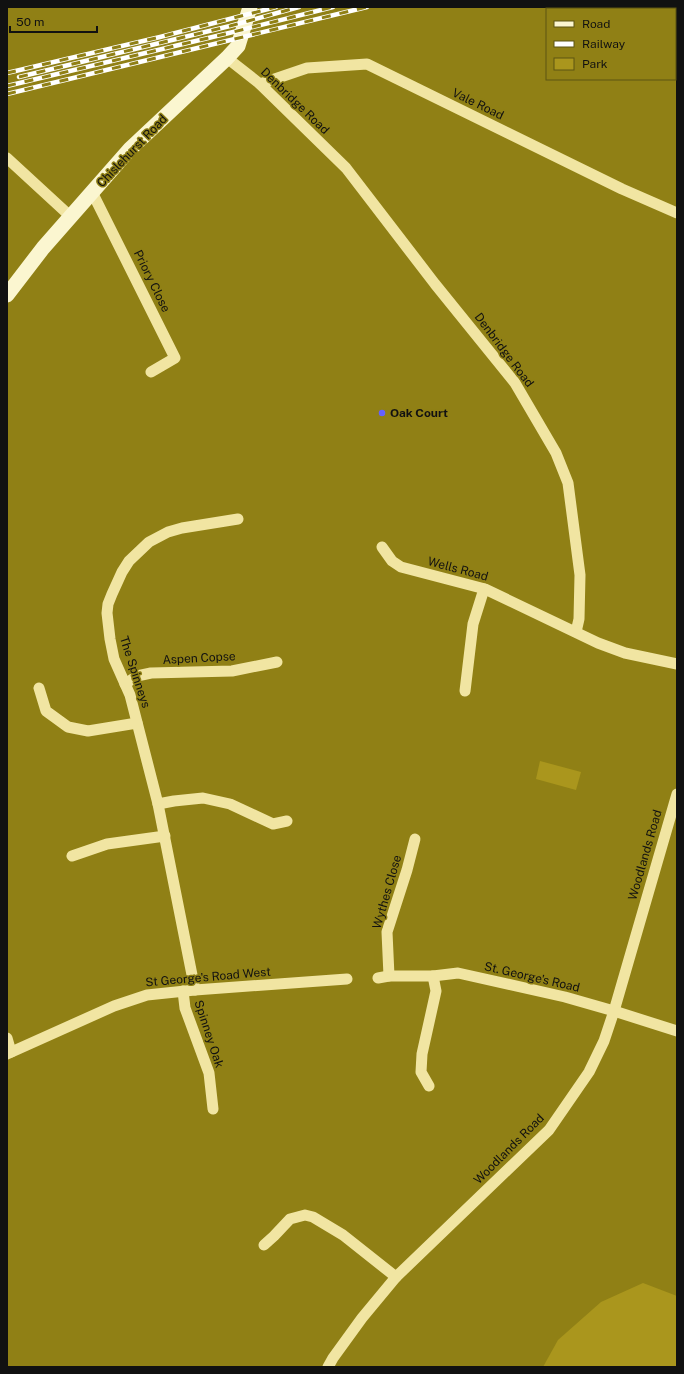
<svg xmlns="http://www.w3.org/2000/svg" width="684" height="1374" viewBox="0 0 684 1374" font-family="'Public Sans',sans-serif">
<style>
.green{fill:#aa961d}
.lines{fill:none;stroke-linecap:round;stroke-linejoin:round}
.river{stroke:#6d610d;stroke-width:21}
.street{stroke:#f1e5a2;stroke-width:11}
.secondary{stroke:#fbf6d0;stroke-width:15}
.rail-casing{stroke:#fff;stroke-width:4.5}
.rail{stroke:#908015;stroke-width:3;stroke-dasharray:9;stroke-linecap:butt}
.poi-dot{fill:#6461ff;stroke:#908015;stroke-width:1.5}
.labels{text-anchor:middle;dominant-baseline:central;stroke-width:3;stroke-linejoin:round;paint-order:stroke}
.street-label{font-size:12px;fill:#111;stroke:#908015}
.poi-label{font-size:12px;font-weight:bold;fill:#111;stroke:#908015;text-anchor:start}
</style>
<rect width="100%" height="100%" fill="#908015"/>
<g class="green">
<path d="M540 761 581 772 576 790 536 779Z"/>
<path d="M643 1283 677 1296V1367H543L558 1340 601 1302Z"/>
</g>
<g class="lines">
<path class="river" d="M675 61H677"/>
<g class="street">
<path d="M227 58 260 84 346 168 435 284 515 383 556 453 568 483 580 575 579 619 576 632"/>
<path d="M260 84 307 68 367 64 622 189 677 213"/>
<path d="M7 158 70 216"/>
<path d="M92 192 175 358 151 372"/>
<path d="M382 547 392 561 401 567 485 589 598 643 625 653 677 664"/>
<path d="M125 684 137 676 151 673 232 671 277 662"/>
<path d="M39 688 46 711 68 727 88 731 137 723"/>
<path d="M465 691 473 624 484 589"/>
<path d="M158 804 174 801 203 798 230 804 273 824 287 821"/>
<path d="M72 856 107 844 165 836"/>
<path d="M389 976 387 932 407 870 415 839"/>
<path d="M378 978 389 976H433L458 973 565 997 614 1011 677 1031"/>
<path d="M195 990 158 804 130 695 114 659 110 639 107 613 108 604 112 594 122 572 129 561 149 542 168 532 182 528 238 519"/>
<path d="M183 991 185 1008 209 1073 213 1109"/>
<path d="M7 1038 11 1052"/>
<path d="M7 1054 114 1006 147 995 195 990 347 979"/>
<path d="M429 1086 421 1072 422 1054 436 991 433 976"/>
<path d="M264 1245 274 1236 290 1219 305 1215 313 1217 343 1235 396 1277"/>
<path d="M328 1367 333 1358 362 1318 396 1277 549 1130 589 1072 604 1041 614 1011 677 794"/>
</g>
<path class="secondary" d="M7 295 43 248 130 149 227 58 238 46 250 7"/>
<defs>
<g id="rail">
<path d="M7 73 160 37 276 7"/>
<path d="M19 77 230 26 299 7"/>
<path d="M7 86 225 34 333 7"/>
<path d="M7 94 367 7"/>
</g>
</defs>
<use href="#rail" class="rail-casing"/>
<use href="#rail" class="rail"/>
</g>
<circle class="poi-dot" cx="382" cy="413" r="4"/>
<g class="labels">
<g class="street-label">
<text transform="translate(295 101) rotate(44)">Denbridge Road</text>
<text transform="translate(478 104) rotate(26)">Vale Road</text>
<text transform="translate(132 151) rotate(-46)">Chislehurst Road</text>
<text transform="translate(152 281) rotate(64)">Priory Close</text>
<text transform="translate(504 350) rotate(53)">Denbridge Road</text>
<text transform="translate(458 569) rotate(15)">Wells Road</text>
<text transform="translate(199 658) rotate(-3)">Aspen Copse</text>
<text transform="translate(135 672) rotate(72)">The Spinneys</text>
<text transform="translate(645 855) rotate(-74)">Woodlands Road</text>
<text transform="translate(387 892) rotate(-74)">Wythes Close</text>
<text transform="translate(208 977) rotate(-5)">St George's Road West</text>
<text transform="translate(532 977) rotate(13)">St. George's Road</text>
<text transform="translate(209 1034) rotate(72)">Spinney Oak</text>
<text transform="translate(509 1149) rotate(-45)">Woodlands Road</text>
</g>
<g class="poi-label">
<text x="390" y="413">Oak Court</text>
</g>
</g>
<rect width="684" height="1374" fill="none" stroke="#111111" stroke-width="16"/>
<rect x="546" y="8" width="130" height="72" fill="#908015" stroke="#5d5413"/>
<rect x="554" y="21" width="20" height="6" fill="#fbf6d0" stroke="#5d5413"/>
<text x="582" y="28" font-size="12" fill="#111111">Road</text>
<rect x="554" y="41" width="20" height="6" fill="#ffffff" stroke="#5d5413"/>
<text x="582" y="48" font-size="12" fill="#111111">Railway</text>
<rect x="554" y="58" width="20" height="12" fill="#aa961d" stroke="#5d5413"/>
<text x="582" y="68" font-size="12" fill="#111111">Park</text>
<path d="M10 26v6h87v-6" fill="none" stroke="#111111" stroke-width="2"/>
<text x="16" y="26" font-size="12" fill="#111111" stroke="#908015" stroke-width="3" paint-order="stroke">50 m</text>
</svg>
